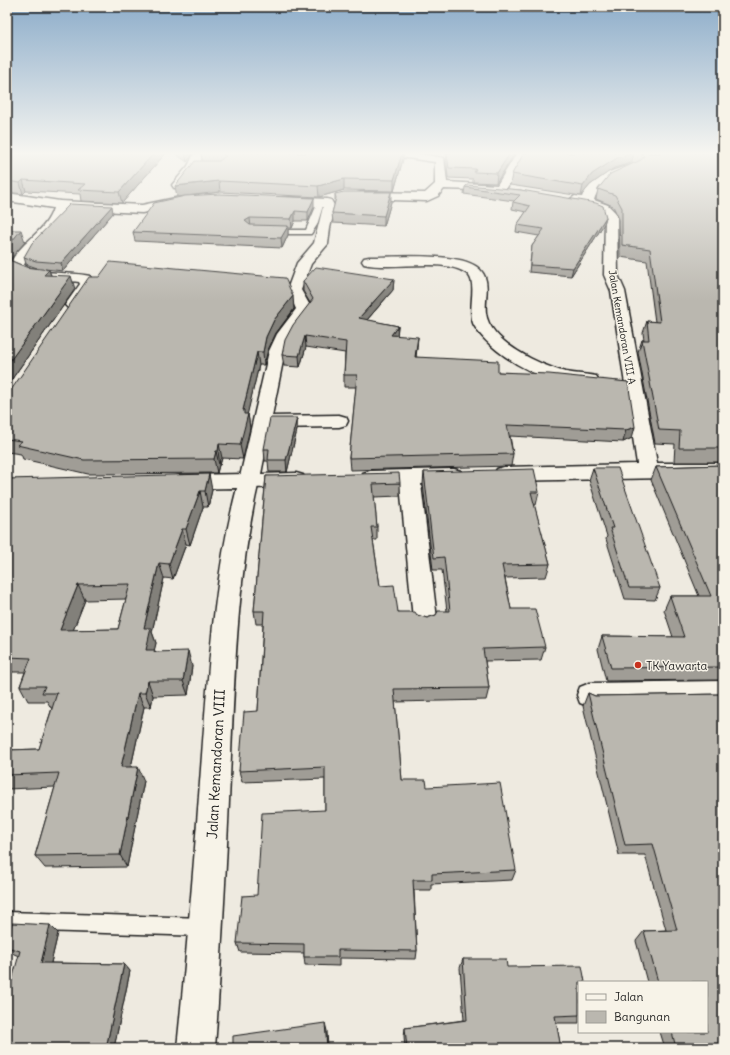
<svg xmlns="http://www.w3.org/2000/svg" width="730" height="1055" viewBox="0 0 730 1055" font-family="Delius,sans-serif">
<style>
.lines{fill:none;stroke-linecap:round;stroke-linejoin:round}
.lane-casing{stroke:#1c1c1c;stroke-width:3}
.street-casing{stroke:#1c1c1c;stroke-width:3}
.secondary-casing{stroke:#1c1c1c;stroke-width:3}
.lane{fill:#f7f3e8;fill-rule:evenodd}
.street{fill:#f7f3e8;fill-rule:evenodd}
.secondary{fill:#f7f3e8;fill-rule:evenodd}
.wall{fill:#a09d96;stroke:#1c1c1c;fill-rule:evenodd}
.shaded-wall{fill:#82807a;stroke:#1c1c1c}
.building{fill:#bab7af;stroke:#1c1c1c;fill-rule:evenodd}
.poi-dot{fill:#c8321e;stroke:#f7f3e8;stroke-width:1.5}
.labels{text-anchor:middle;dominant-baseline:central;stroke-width:3;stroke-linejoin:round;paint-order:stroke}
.far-street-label{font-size:10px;fill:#1c1c1c;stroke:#f7f3e8}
.poi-label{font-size:12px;fill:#1c1c1c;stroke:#f7f3e8;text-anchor:start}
.near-street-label{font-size:14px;fill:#1c1c1c;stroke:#f7f3e8}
</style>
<rect width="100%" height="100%" fill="#eeeae0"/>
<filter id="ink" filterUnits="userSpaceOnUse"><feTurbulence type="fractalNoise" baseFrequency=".025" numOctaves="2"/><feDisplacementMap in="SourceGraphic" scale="8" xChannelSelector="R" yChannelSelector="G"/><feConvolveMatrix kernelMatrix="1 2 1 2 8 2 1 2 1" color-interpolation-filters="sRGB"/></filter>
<g filter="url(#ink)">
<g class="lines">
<defs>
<g id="lane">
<path d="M321 200 324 202 317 225 311 234H272L268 232 272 230H306L318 202Z"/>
<path d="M7 912 204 918 211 920 213 927 211 934 204 936 7 930Z"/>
</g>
<g id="street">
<path d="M199 153 203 156 199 167 182 188H174L172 185 188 166 194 154Z"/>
<path d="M388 153H415L444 158 447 182 497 185 517 153H527L505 191 444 189 438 196 427 201 358 199 356 196 358 193 362 192 425 193 435 184V162L393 156Z"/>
<path d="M633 165 639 168 637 170C621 176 599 182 594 200L608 205 617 214 618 275 625 291 657 463H723V477L504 481 497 479 494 474 497 469 504 467 637 464 611 291 604 275 605 215 591 206 571 203 569 200 575 196 582 197C589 178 614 169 633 165Z"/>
<path d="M180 197 186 201 184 204 142 213 60 209 54 205 60 201 142 205Z"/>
<path d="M284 197 327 199 331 200 335 207 330 228 328 244 311 264 301 290 312 309 293 335 285 351 272 416 339 415 346 417 348 421 346 425 339 427 270 428 261 474 296 473 303 475 306 480 303 485 296 487 249 488 242 486 239 481 269 351 277 334 296 309 287 290 297 263 314 243 323 207 280 204 278 201 280 198Z"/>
<path d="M369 257C394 257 458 252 477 267 493 279 484 297 486 313 489 342 541 366 566 372 576 374 586 374 596 376L599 380 596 384C560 393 494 358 475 327 465 312 480 282 466 273 442 257 392 271 364 264L362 261 364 258Z"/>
<path d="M454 469 461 471 464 476 461 481 454 483 421 484 437 619 434 626 425 629 416 626 413 619 400 484 370 485 363 483 360 478 363 473 370 471Z"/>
<path d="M723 681V705L590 707 580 703 577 695 580 687 590 683Z"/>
</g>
<g id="secondary">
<path d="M7 193 60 201 66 205C59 236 33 240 24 265 43 276 69 271 90 276L94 284 78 308H68L65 305 80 284 79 282C60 279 21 283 9 266 19 242 46 233 53 208L7 201Z"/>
<path d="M249 474 256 476 259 481C238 571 235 662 231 755 227 852 222 950 215 1048H177C187 950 195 853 202 755 209 665 214 576 237 488L181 489 174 487 171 482 174 477 181 475Z"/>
</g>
</defs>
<use href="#lane" class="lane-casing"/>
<use href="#street" class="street-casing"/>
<use href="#secondary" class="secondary-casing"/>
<use href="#lane" class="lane"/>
<use href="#street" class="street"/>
<use href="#secondary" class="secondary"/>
</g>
<g class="wall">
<path d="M7 153H166L122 203 81 201 80 194 26 191 23 194 7 192Z"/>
<path d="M175 153H193L187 162Z"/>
<path d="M201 153H403V159L394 191 344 190 319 197 220 192 177 197 202 161Z"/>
<path d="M446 153H515L496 183 473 182V179L448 178Z"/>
<path d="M524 153H723V462H674L675 444 655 443 638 352 642 340H644L643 333 647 321 655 322 647 261 620 257 619 219 613 206 596 199 598 189 634 163H631L614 168 590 185 581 196 510 185 512 174Z"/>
<path d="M465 187 521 190 606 217 604 224 571 276 529 272 532 246 539 236 516 232 517 225 526 212 512 209 513 202 514 201 464 194Z"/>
<path d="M335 194 391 202 384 226 333 223 332 213 335 202Z"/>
<path d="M314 207 308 221H295L292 228H288V235L282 248 135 241 133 232Z"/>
<path d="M113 213 63 271 45 269 49 270 51 275 75 289 7 386V230L25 242 12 257 10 260 26 267 37 268 26 264 24 257Z"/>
<path d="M394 279 393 290 367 320 398 326 397 336 417 348 416 357 498 372 628 382 632 438 623 442 510 436 513 454 511 466 350 470 349 458 356 387H344V375L345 353 306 347 300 367 284 366 282 355 310 303 303 291V281Z"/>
<path d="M294 309 276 333 268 350 264 365H259L247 414H248L250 428 243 459 222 458 220 465H219L217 473 88 474 23 459 21 454 7 452V394Z"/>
<path d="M297 430 287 472H269L268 461H265L264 449Z"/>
<path d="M723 465V680L606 681 598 649 602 636 673 637 664 610 670 596H699L651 480 656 467Z"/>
<path d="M593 468 660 588 655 600 625 599 606 539 607 536 589 480Z"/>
<path d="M424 472 539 492 536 505H534L550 564 546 577 505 578 511 609 545 647 541 660 485 661 489 688 486 700 395 702 402 780 427 787 516 870 512 880 431 884V890H414L417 951 416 959 339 958V966L305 965 304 957V953L240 952 237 943 257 895 325 810V779L242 782 239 771 258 711 263 624H256L254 611 266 476 400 483V496L374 497 377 527V540H373L380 586 398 612 417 615 427 618 447 611 442 570H433L423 484Z"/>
<path d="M7 479 212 490 208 507H203L190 545 186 544 173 579 164 578 152 632 156 643 154 650 156 652 192 666 188 695 153 696 151 707H144L131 767 144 781 127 867 45 868 35 856 55 787 7 789V750L39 749 52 708H51L47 701H28L20 686 25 672H7ZM126 599 118 629 73 630 85 600Z"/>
<path d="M588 693 595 696 723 694V1048H665L660 1032H707V982H647L636 941 644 931 666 930 645 855H619L583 706Z"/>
<path d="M50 925 58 933 51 963 124 964 130 971 114 1048 19 956 14 954 7 948V940Z"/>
<path d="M463 959 579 982V1023H556L561 1048H405L404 1036 405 1028 464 1020 460 968Z"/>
</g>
<g class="shaded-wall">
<path d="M154 153H166L122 203 119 192Z"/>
<path d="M185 153H193L187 162Z"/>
<path d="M402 153H403V159L394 191V180Z"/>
<path d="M510 153H515L496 183 497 173Z"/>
<path d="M634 153 631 163 614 168 590 185 581 196 583 186 592 174 617 158Z"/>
<path d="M344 179V190L319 197 318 186Z"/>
<path d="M23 180 26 191 23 194 20 183Z"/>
<path d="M219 181 220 192 177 197 175 186Z"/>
<path d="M8 192 12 203 7 207V193Z"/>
<path d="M391 192V202L384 226V216Z"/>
<path d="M314 198V207L308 221V212Z"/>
<path d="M112 206 113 213 63 271 61 263Z"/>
<path d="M295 211V221L292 228 291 219Z"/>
<path d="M606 217 604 224 571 276 573 268Z"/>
<path d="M250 218 251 228 245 221Z"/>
<path d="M288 226V235L282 248 281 238Z"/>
<path d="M21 230 25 242 12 257 8 265 7 263V247Z"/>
<path d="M49 270 53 282 44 275Z"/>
<path d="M71 276 75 289 7 386V365Z"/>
<path d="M394 279 393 290 359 329V318Z"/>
<path d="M293 296 294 309 276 333 268 350 264 365 263 352 266 337 274 320Z"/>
<path d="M398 326 397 337 391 335Z"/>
<path d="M305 336 306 347 300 367 299 356Z"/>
<path d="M418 337 417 348 414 368 415 357Z"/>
<path d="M257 352 259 365 246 420 248 414 250 428 243 459 240 445 243 410Z"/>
<path d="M297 418V430L287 472 286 460Z"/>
<path d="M635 427 632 438 623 442 626 430Z"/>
<path d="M219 444 222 458 220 465 218 451Z"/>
<path d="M216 451 219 465 217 473 214 459Z"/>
<path d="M209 474 212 490 208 507 205 491Z"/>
<path d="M200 491 203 507 190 545 186 529Z"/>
<path d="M182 529 186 544 173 579 169 564Z"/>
<path d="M159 563 164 578 152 632 156 643 151 665 146 650 144 628Z"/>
<path d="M78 585 85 600 67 646 60 630Z"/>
<path d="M188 651 192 666 188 695 183 681Z"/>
<path d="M148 681 153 696 151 707 145 693Z"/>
<path d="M138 693 144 707 128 781 121 767Z"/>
<path d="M138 767 144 781 127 867 120 855Z"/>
<path d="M50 925 58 933 49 971 41 963Z"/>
<path d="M124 964 130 971 114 1048H106Z"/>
<path d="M325 1023 327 1031 328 1048H327Z"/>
</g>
<g class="building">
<path d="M7 153H154L119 192 78 190 85 184 23 180 20 183 7 181Z"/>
<path d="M221 153H402L394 180 344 179 318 186 219 181 175 186 195 161H219L226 156Z"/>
<path d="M447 153H510L497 173 474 172 476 169 449 168Z"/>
<path d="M524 153H715L723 156V448H679L680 431 659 430 642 340H649L647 321 660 322 650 249 622 245V208L615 195 598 189 610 174 641 160 644 156 641 153H634L617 158 592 174 583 186 512 174Z"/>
<path d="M467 185 521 190 596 203 603 206 606 217 573 268 530 265 532 246 544 229 517 225 530 206 513 202 520 195 465 187Z"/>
<path d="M344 192H391L384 216 332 213 336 198 335 194Z"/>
<path d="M219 194 314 198 308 212 295 211 291 219 250 218 245 221 250 225 288 226 281 238 133 232 154 203 185 196Z"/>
<path d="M70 204 112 206 61 263 36 261 24 257 32 243Z"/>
<path d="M7 230H21L7 247Z"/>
<path d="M7 258 9 260 26 267 49 270 44 275 71 276 7 365Z"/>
<path d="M110 262 285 278 293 296 274 320 266 337 263 352H257L243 410H244V414H248L240 445 219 444 218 451H216L214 459 84 460 17 445 22 441 7 439V394L9 393 89 277H99Z"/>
<path d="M316 267 394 279 359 318 398 326 391 335 418 337 415 357 498 361V372L549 374 628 382 635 427 626 430 507 425 513 454 349 458 357 375H344L346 342 305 336 299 356 282 355 285 340 293 325 313 299 303 281Z"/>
<path d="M270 418H297L286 460H268L269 449H264Z"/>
<path d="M723 465V667L611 668 602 636 684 637 670 596H711L656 467Z"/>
<path d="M593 468H618L660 588H629L610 528H613Z"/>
<path d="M534 469 539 492H531L550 564 502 565 511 609H535L545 647 483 649 489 688 394 689 402 780H426L427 787 500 783 516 870 432 874V880H413L417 951 338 950V957H304V944L237 943 242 896 257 895 262 813 325 810V767L239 771 244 712 258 711 264 611H254L266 476 399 473 400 483 373 484 377 527H371L380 586 394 585 398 612H415L417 615 427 618 436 615 438 611H450L444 557 434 558 424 472Z"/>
<path d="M209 474 205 491H200L186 529H182L169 564 159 563 144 628H151L146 650H155L154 652 188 651 183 681H148L145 693H138L121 767H138L120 855 35 856 59 773 7 775V750L39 749 57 693H42L45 686H20L31 658 7 657V479ZM130 584 118 629 60 630 78 585Z"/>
<path d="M588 693 595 696 723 694V1048H676L672 1032H707V982H658L644 931 677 930 653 844 625 845Z"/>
<path d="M12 923 50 925 41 963 124 964 106 1048H7V998L20 951 7 947V940Z"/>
<path d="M463 959H506L507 967 582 966 585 982H579V1015L555 1016 561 1048H407L405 1028 467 1020Z"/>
<path d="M325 1023 327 1048H233V1036Z"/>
</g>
</g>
<linearGradient id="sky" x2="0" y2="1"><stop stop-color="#8dadca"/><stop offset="0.51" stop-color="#f7f6f1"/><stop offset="1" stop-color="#f7f6f1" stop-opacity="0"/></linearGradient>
<rect width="730" height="301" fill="url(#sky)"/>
<circle class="poi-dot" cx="638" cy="665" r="4"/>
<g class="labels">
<g class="far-street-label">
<text transform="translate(622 327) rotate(80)">Jalan Kemandoran VIII A</text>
</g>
<g class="poi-label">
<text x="646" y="665">TK Yawarta</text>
</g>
<g class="near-street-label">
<text transform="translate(216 764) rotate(-87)">Jalan Kemandoran VIII</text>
</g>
</g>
<rect width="730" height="1055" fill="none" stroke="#f7f3e8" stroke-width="24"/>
<rect x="12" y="12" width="706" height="1031" fill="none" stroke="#1c1c1c" stroke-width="1.5" filter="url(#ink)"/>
<rect x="578" y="981" width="130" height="52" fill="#f7f3e8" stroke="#9f9d96"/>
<rect x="586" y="994" width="20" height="6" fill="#f7f3e8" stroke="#9f9d96"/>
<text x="614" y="1001" font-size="12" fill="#1c1c1c">Jalan</text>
<rect x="586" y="1011" width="20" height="12" fill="#bab7af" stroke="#9f9d96"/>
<text x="614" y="1021" font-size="12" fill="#1c1c1c">Bangunan</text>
</svg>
